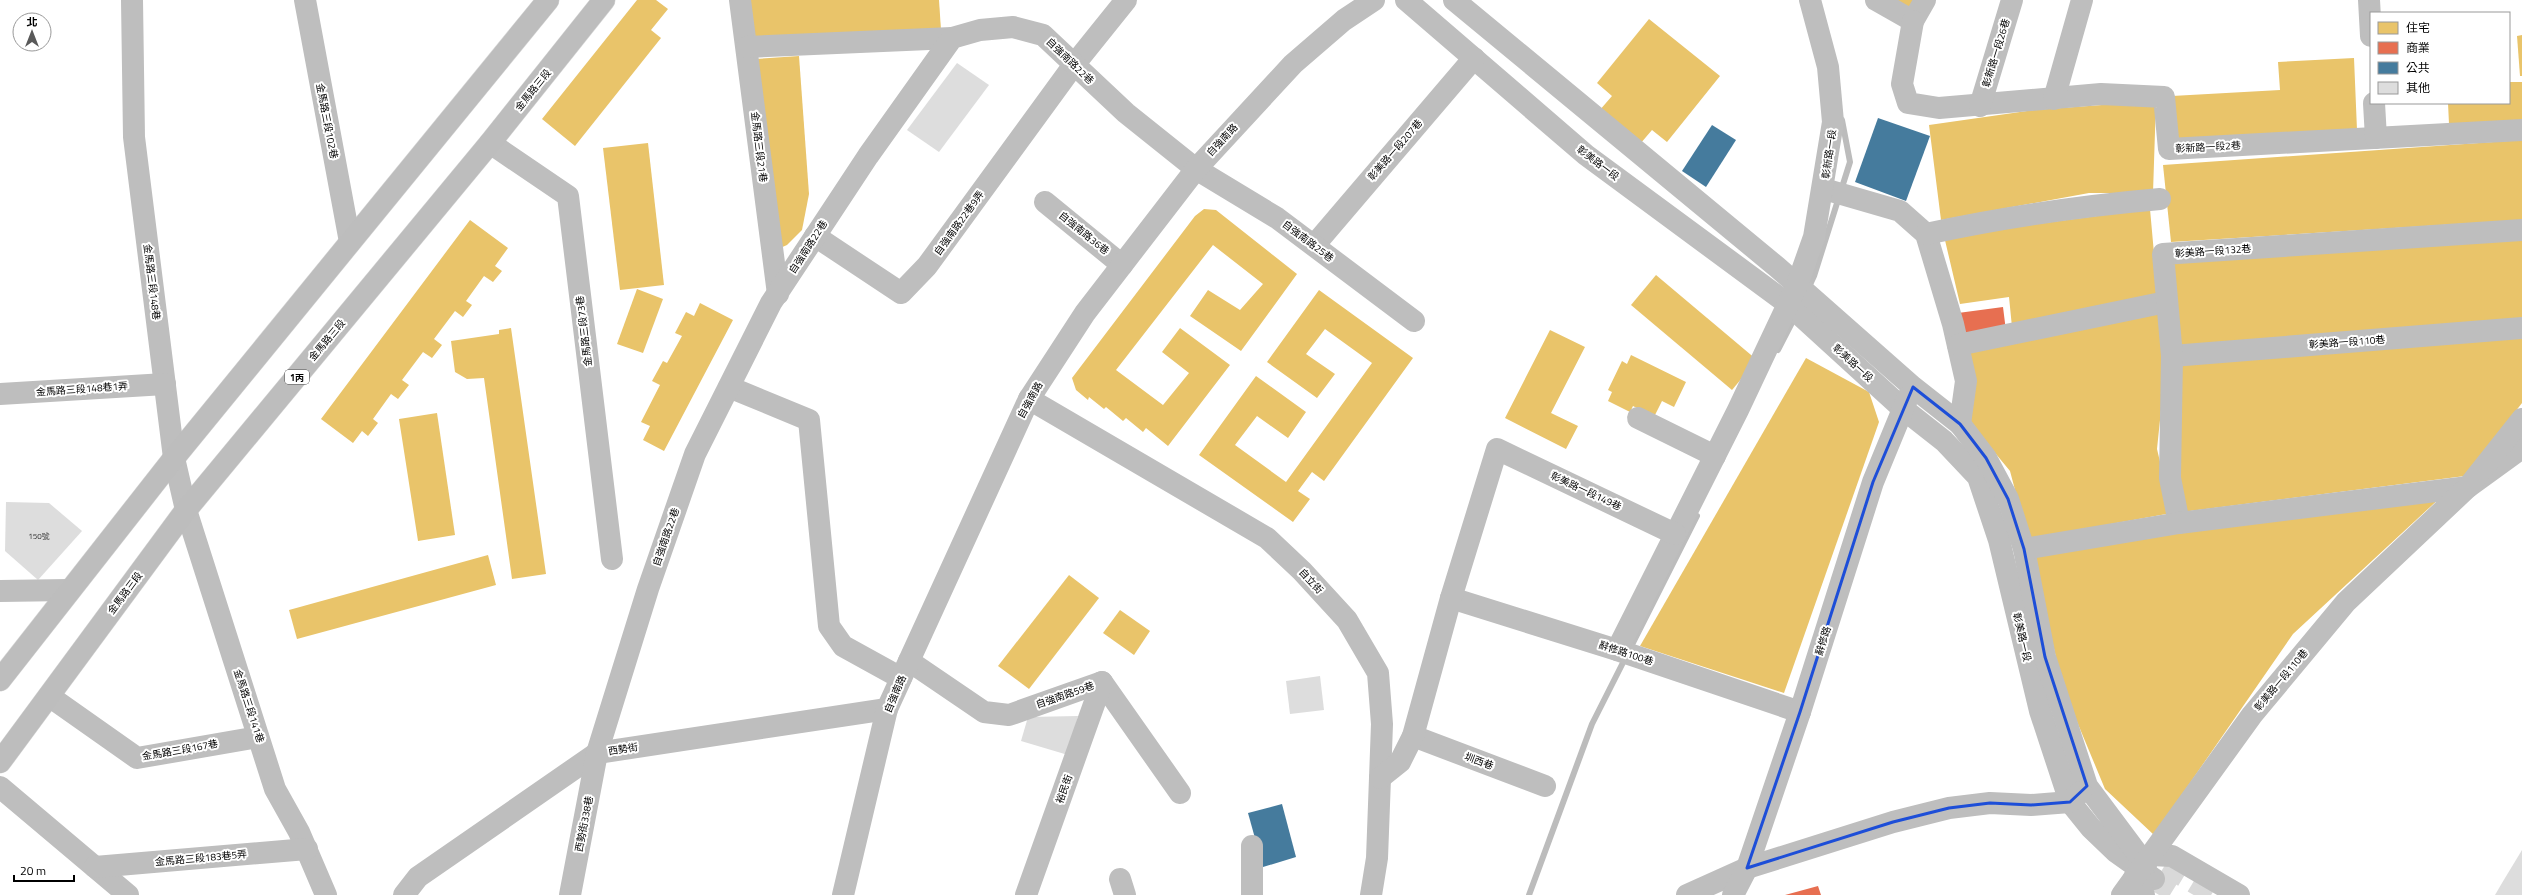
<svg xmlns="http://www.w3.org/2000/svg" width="2522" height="895" viewBox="0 0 2522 895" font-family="'Titillium Web','Noto Sans TC',sans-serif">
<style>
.homes{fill:#e9c46a}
.shops{fill:#e76f51}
.public{fill:#457b9d}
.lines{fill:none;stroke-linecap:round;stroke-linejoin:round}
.stream{stroke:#bcbcbc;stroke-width:6}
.building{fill:#ddd}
.minor-tunnel{stroke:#d9d9d9;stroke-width:22;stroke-dasharray:22 11;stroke-linecap:butt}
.major-casing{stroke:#dbdbdb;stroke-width:23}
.minor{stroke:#bebebe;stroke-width:22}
.major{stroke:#bdbdbd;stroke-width:22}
.marked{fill:none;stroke:#1d4ed8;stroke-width:3;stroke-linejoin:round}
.labels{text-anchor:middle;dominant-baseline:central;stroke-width:4;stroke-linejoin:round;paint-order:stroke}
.number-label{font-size:8px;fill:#373737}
.shield{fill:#fff;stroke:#4c4c4c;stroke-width:1}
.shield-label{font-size:9px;font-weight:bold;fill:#000}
.street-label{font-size:10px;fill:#000;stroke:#fff}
</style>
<rect width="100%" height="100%" fill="#fff"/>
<g class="homes">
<path d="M637 0H656L668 9 651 30 661 38 575 146 542 119Z"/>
<path d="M742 0H939L941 30 745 43Z"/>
<path d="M1894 0H1920L1912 15Z"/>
<path d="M1649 19 1720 76 1667 142 1652 130 1640 144 1599 111 1612 96 1597 83Z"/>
<path d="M2522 35V76H2520L2517 36Z"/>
<path d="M799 56 809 194 802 230 787 245 778 249 755 59Z"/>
<path d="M2354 58 2357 130 2175 139 2172 96 2280 90 2278 62Z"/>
<path d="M2509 82H2522V120L2449 124 2448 103H2509Z"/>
<path d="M2156 101 2153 193H2089L1941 220 1929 125 2034 110Z"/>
<path d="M2522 140V220L2171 242 2163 165Z"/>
<path d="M648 143 664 285 620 290 603 148Z"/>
<path d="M1204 209 1216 210 1297 274 1241 351 1190 316 1208 290 1240 310 1263 284 1213 245 1116 370 1163 405 1189 373 1162 352 1180 328 1230 365 1168 446 1146 428 1143 432 1126 418 1123 421 1106 407 1104 409 1089 397 1088 400 1076 390 1072 378 1195 216Z"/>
<path d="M2150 209 2158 298 2012 327 2009 297 1960 304 1944 236Z"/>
<path d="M470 220 508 248 495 266 502 271 493 282 484 276 466 301 472 305 463 317 455 311 434 339 442 345 432 358 423 352 402 380 409 385 398 399 391 394 373 419 378 423 368 436 362 431 353 443 321 419Z"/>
<path d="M2522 239V321L2180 347 2171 262Z"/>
<path d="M1656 275 1757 360 1732 390 1631 305Z"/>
<path d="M637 289 663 299 643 353 617 344Z"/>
<path d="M1319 290 1413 358 1324 481 1312 472 1298 491 1310 499 1293 522 1199 455 1256 376 1306 412 1288 438 1257 416 1235 445 1286 482 1372 363 1325 329 1306 354 1335 374 1317 398 1267 362Z"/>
<path d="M700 303 733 320 664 451 643 440 650 426 641 422 660 385 652 381 663 361 667 363 682 336 675 333 686 312 694 316Z"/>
<path d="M2158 311 2166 362 2157 449 2172 513 2028 539 2010 471 1967 419 1965 352Z"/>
<path d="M511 328 546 574 512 579 484 378 467 379 455 372 451 341 499 334V330Z"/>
<path d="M1550 330 1585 347 1551 413 1578 426 1566 449 1505 418Z"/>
<path d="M2522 332V403L2465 476 2182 512 2176 359Z"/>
<path d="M1631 355 1686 382 1674 407 1662 401 1654 417 1633 406 1630 412 1608 401 1612 392 1608 390 1622 361 1627 364Z"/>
<path d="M1806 358 1869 392 1879 422 1784 693 1640 646Z"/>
<path d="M437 413 455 535 418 541 399 419Z"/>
<path d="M2442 496 2293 634 2154 835 2105 789 2063 688 2032 553Z"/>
<path d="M488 555 496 585 297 639 289 610Z"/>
<path d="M1069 575 1099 598 1029 689 998 666Z"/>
<path d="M1120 610 1150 631 1134 655 1103 633Z"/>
</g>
<g class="shops">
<path d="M2003 307 2006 331 1961 338 1958 313Z"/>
<path d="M1818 886 1821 895H1785Z"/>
</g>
<g class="public">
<path d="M1878 118 1930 136 1906 201 1855 182Z"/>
<path d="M1712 125 1736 140 1706 187 1682 171Z"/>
<path d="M1282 804 1296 857 1263 867 1248 813Z"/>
</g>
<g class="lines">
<g class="stream">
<path d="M1808 289 1814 276 1850 162 1842 120"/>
<path d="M1778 350 1795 317"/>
<path d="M1529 895 1592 724 1697 516"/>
</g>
</g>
<g class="building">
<path d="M957 63 989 85 939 152 907 130Z"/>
<path d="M6 502 49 503 82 531 38 580 5 551Z"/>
<path d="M1320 676 1324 710 1290 714 1286 681Z"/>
<path d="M1078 716 1068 755 1021 741 1028 717Z"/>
<path d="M2522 850V895H2495L2502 883Z"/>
</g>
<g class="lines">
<g class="minor-tunnel">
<path d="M2165 865 2215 895"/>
<path d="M2154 879 2180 895"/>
</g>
<defs>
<g id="major">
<path d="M0 680 174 458 548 0"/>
<path d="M0 762 186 510 490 143 604 0"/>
</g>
</defs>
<use href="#major" class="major-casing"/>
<g class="minor">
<path d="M132 0 134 137 174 458 186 510 275 789 299 832 326 895"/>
<path d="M305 0 350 242"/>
<path d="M740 0 778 294"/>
<path d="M1406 0 1586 155 1788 304 1902 408 1944 441 1978 477 1999 540 2040 711 2070 802 2091 828 2116 852 2154 879"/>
<path d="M1454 0 1777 267 1913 387 1960 424 1986 458 2008 499 2024 549 2045 657 2087 786 2146 865"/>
<path d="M1876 0 1913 21 1925 0"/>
<path d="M2369 0 2371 36"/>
<path d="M1913 21 1902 84 1908 103 1939 108 2101 94 2164 97 2169 149 2522 130"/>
<path d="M747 47 952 38"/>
<path d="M2054 99 2082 0"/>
<path d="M2374 103 2376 138"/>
<path d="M1980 106 2012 0"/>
<path d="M490 143 568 196 612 559"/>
<path d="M1824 189 1900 211 1926 234 1953 324 1966 381 1960 424"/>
<path d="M1045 202 1122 265"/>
<path d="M1926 234C2004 217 2081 206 2160 199"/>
<path d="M815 236 901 293 927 266 1073 66 1126 0"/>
<path d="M1317 242 1474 58"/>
<path d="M1958 345 2166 302"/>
<path d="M2172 356 2522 328"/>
<path d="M729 387 809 420 829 626 843 646 901 678"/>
<path d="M0 394 165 384"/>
<path d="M1029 399 1267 538 1302 571 1347 620 1378 673 1382 724 1380 778 1377 858 1371 895"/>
<path d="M1638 418 1715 456"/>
<path d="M2179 523 2170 478 2172 356 2163 254 2522 230"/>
<path d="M2024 549 2179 523 2468 487 2522 448"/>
<path d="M0 591 69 590"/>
<path d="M1451 598 1617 650 1800 712"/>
<path d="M1617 650 1738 410 1797 285 1814 237 1833 122 1828 67 1810 0"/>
<path d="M909 661 984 712 1009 715 1102 682 1180 793"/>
<path d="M49 696 137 758 258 737"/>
<path d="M1413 736 1545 786"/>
<path d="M1380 778 1400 762 1413 736 1451 598 1497 449 1675 534"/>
<path d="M0 787 128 895"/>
<path d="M1252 846V895"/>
<path d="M2151 855 2172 856 2239 895"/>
<path d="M95 867 307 849"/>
<path d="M2134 878 2144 895"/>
<path d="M1120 879 1125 895"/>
<path d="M404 895 418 877 597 753 887 709"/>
<path d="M570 895 597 753 648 589 695 454 771 303 868 156 952 38 980 30 1013 27 1043 35 1126 113 1196 169 1277 218 1414 321"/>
<path d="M843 895 887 709 1029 399 1085 313 1196 169 1293 64 1344 20 1374 0"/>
<path d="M1026 895 1102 682"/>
<path d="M1687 895 1747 868 1893 822 1949 808 1990 803 2031 805 2070 802 2081 792"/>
<path d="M1733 895 1747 868 1800 712 1873 482 1908 397"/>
<path d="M2122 895 2252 715 2346 602 2468 487 2522 419"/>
</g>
<use href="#major" class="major"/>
</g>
<path class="marked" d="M1913 387 1960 424 1986 458 2008 499 2024 549 2045 657 2087 786 2070 802 2031 805 1990 803 1949 808 1893 822 1747 868 1800 712 1873 482Z"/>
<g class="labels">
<g class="number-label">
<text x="39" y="536">150號</text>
</g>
<rect class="shield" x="285" y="370" width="24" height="14" rx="3"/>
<g class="shield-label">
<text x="297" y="377">1丙</text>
</g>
<g class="street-label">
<text transform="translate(1996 53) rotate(-73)">彰新路一段26巷</text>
<text transform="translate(1070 61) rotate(44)">自強南路22巷</text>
<text transform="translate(533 90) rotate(-51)">金馬路三段</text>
<text transform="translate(327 121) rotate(79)">金馬路三段102巷</text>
<text transform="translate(1222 140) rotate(-47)">自強南路</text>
<text transform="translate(759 147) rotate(83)">金馬路三段21巷</text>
<text transform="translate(2208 147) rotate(-3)">彰新路一段2巷</text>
<text transform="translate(1395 150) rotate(-49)">彰美路一段207巷</text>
<text transform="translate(1829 154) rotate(-82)">彰新路一段</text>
<text transform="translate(1598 163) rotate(37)">彰美路一段</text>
<text transform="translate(959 223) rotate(-54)">自強南路22巷9弄</text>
<text transform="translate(1084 233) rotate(39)">自強南路36巷</text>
<text transform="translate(1308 241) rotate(37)">自強南路25巷</text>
<text transform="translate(808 247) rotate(-57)">自強南路22巷</text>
<text transform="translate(2213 251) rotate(-4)">彰美路一段132巷</text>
<text transform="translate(152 282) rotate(83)">金馬路三段148巷</text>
<text transform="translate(584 331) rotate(-97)">金馬路三段73巷</text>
<text transform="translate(327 340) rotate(-50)">金馬路三段</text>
<text transform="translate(2347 342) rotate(-4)">彰美路一段110巷</text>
<text transform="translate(1853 363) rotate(42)">彰美路一段</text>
<text transform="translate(82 389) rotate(-4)">金馬路三段148巷1弄</text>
<text transform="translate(1030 400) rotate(-61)">自強南路</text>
<text transform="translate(1586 491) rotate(25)">彰美路一段149巷</text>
<text transform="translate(666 537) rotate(-71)">自強南路22巷</text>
<text transform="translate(1311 581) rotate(47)">自立街</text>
<text transform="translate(125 593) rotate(-53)">金馬路三段</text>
<text transform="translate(2022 637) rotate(77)">彰美路一段</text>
<text transform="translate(1823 641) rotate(-72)">辭修路</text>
<text transform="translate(1626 653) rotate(18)">辭修路100巷</text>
<text transform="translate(2281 680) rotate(-50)">彰美路一段110巷</text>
<text transform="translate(895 694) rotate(-67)">自強南路</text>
<text transform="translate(1065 695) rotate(-19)">自強南路59巷</text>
<text transform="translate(249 706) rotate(72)">金馬路三段141巷</text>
<text transform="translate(623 749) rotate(-9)">西勢街</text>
<text transform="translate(180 750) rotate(-10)">金馬路三段167巷</text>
<text transform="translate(1479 761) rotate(21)">圳西巷</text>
<text transform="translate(1064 789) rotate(-70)">裕民街</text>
<text transform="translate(584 824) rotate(-79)">西勢街338巷</text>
<text transform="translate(201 858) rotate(-5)">金馬路三段183巷5弄</text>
</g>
</g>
<rect x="2370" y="12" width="140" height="92" fill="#ffffff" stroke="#999999"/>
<rect x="2378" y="22" width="20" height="12" fill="#e9c46a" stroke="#999999"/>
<text x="2406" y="32" font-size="12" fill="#000000">住宅</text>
<rect x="2378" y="42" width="20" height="12" fill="#e76f51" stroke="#999999"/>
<text x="2406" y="52" font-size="12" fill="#000000">商業</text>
<rect x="2378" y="62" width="20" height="12" fill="#457b9d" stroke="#999999"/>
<text x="2406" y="72" font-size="12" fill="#000000">公共</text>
<rect x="2378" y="82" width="20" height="12" fill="#dddddd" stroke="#999999"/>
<text x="2406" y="92" font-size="12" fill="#000000">其他</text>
<g transform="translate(32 32)"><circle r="19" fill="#ffffff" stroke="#999999"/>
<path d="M0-3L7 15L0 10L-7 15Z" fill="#595959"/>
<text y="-6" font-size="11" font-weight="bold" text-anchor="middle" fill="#000000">北</text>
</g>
<path d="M14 875v6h60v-6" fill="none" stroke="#000000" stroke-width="2"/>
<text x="20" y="875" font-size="12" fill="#000000" stroke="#ffffff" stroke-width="3" paint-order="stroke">20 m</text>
</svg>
